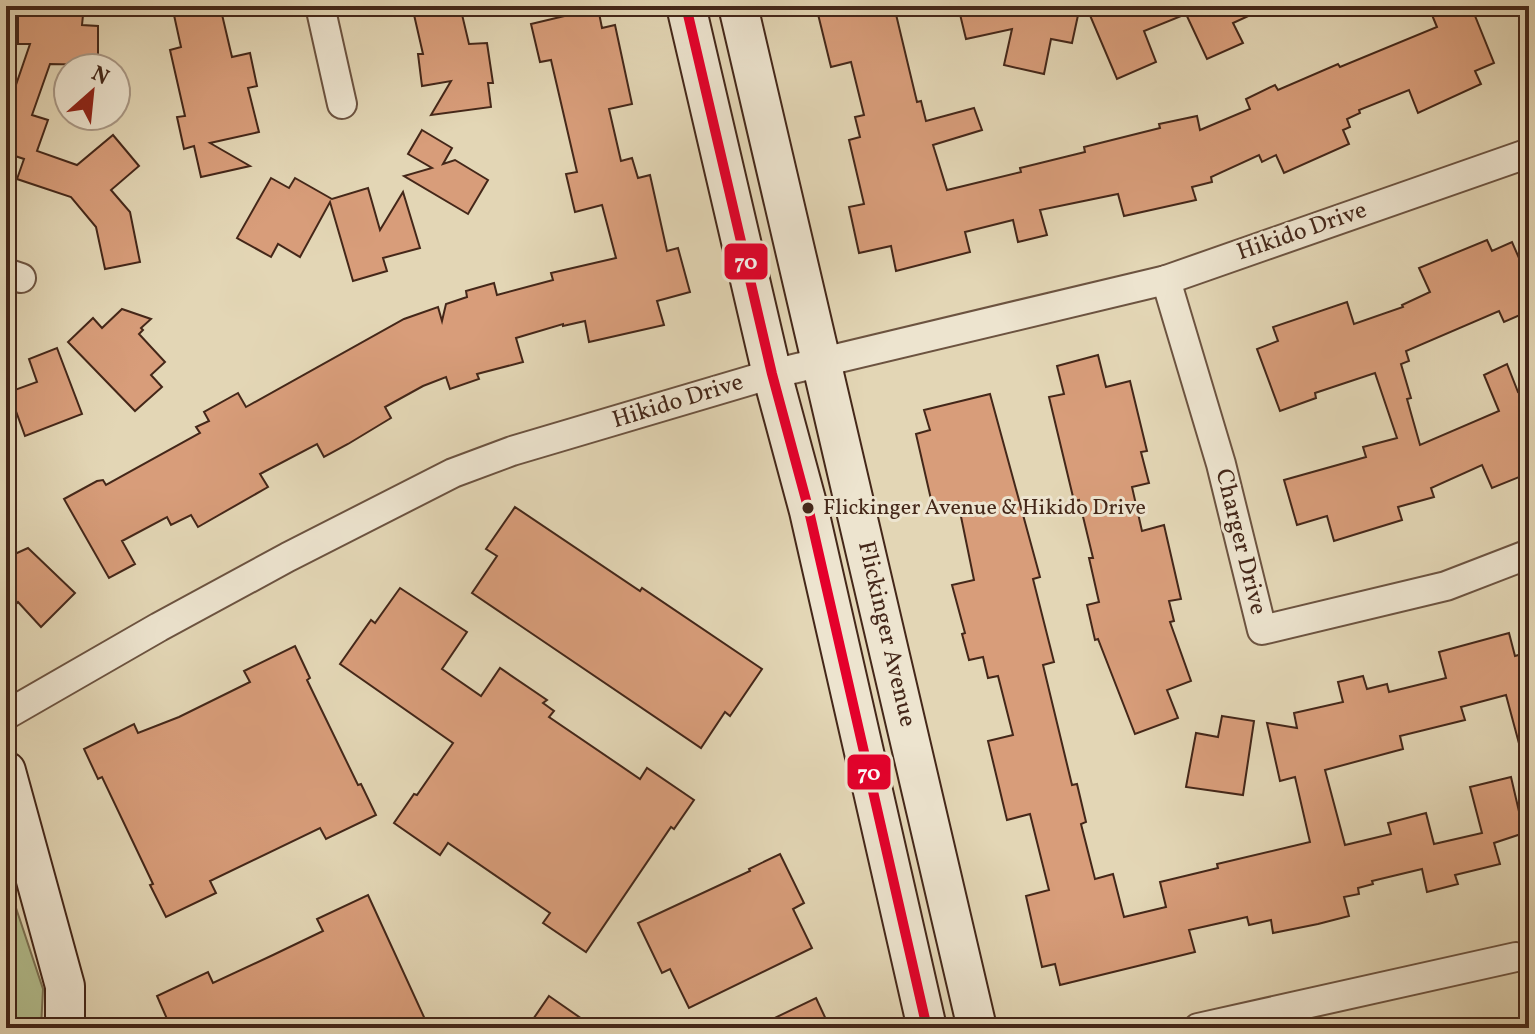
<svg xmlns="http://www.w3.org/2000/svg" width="1535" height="1034" viewBox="0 0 1535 1034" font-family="Vollkorn,serif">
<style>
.green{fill:#b3be8e;stroke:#7c7254;stroke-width:2}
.building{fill:#d89d7a;stroke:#442719;stroke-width:2}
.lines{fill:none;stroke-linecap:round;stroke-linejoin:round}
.street-casing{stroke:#6c5340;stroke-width:32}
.secondary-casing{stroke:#442719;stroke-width:42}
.street{stroke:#ede4cf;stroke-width:28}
.secondary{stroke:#ede4cf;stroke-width:38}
.bus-1-casing{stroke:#ede4cf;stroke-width:16}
.bus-1{stroke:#e4002b;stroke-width:10}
.bus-dot{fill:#442719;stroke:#ede4cf;stroke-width:3}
.labels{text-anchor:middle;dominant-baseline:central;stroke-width:6;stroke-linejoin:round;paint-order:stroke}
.bus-label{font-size:22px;fill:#442719;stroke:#ede4cf;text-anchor:start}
.street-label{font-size:24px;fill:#442719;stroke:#ede4cf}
.line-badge{stroke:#ede4cf;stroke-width:3}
.badge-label{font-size:22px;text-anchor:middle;font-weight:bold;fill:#fff}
</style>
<rect width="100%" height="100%" fill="#e3d6b5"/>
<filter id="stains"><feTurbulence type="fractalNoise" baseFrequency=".0025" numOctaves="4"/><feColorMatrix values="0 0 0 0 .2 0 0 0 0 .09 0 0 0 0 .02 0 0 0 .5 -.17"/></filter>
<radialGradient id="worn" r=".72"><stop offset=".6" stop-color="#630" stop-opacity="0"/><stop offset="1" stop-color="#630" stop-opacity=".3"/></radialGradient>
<path class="green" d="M6 878 43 989 41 1028H6Z"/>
<g class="building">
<path d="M172 6H220L232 57 250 53 257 86 248 88 259 132 210 143 250 166 201 177 194 146 184 149 177 117 185 116 170 50 181 47Z"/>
<path d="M412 6H460L469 44 487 43 493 83H488L491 107 431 115 451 81 422 86 418 54H423Z"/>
<path d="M816 6H894L917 102 921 101 926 121 974 108 982 130 933 145 947 190 1021 172 1020 168 1085 152 1084 147 1160 128 1159 124 1197 116 1200 130 1250 109 1246 99 1275 85 1278 90 1338 64 1340 67 1437 27 1432 15 1454 6H1471L1494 63 1475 71 1481 84 1418 113 1409 90 1359 110 1360 113 1347 119 1350 127 1343 130 1349 144 1284 173 1276 155 1262 162 1259 155 1211 177 1212 182 1192 187 1196 200 1124 216 1118 194 1040 210 1047 235 1018 242 1013 220 965 232 970 252 896 271 891 246 859 253 849 207 864 204 849 140 860 137 855 117 864 115 851 62 831 67Z"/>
<path d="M958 6H1080L1072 43 1051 39 1044 74 1004 65 1012 29 966 39Z"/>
<path d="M1086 6H1270L1233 23 1243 43 1207 59 1186 14 1144 31 1156 62 1117 79Z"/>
<path d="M598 8 602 28 615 25 632 104 609 109 621 161 632 158 638 178 650 175 667 251 678 248 690 292 657 301 664 325 589 342 585 321 563 326V324L516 338 523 362 477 374 479 379 450 389 446 377 423 386 385 407 391 418 348 444 324 457 317 444 260 474 268 487 198 527 191 515 171 525 167 517 122 541 135 564 109 578 64 499 97 481 103 480 106 485 200 433 196 427 209 421 204 412 238 393 246 407 404 319 438 307 442 321 446 304 467 297 466 291 494 283 497 295 553 280 551 273 616 258 602 205 575 212 566 174 577 172 551 60 540 62 531 24Z"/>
<path d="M18 15H83L82 25 98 26V65L50 64 32 115 48 120 37 151 77 165 113 135 139 166 111 190 130 212 140 262 105 269 96 227 71 197 17 179 24 159 6 153V114L30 44H18Z"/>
<path d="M422 130 452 148 443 164 455 160 488 180 468 214 404 176 432 168 408 154Z"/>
<path d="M271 178 289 188 295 178 332 199 368 188 380 230 403 192 420 248 383 258 387 271 353 281 330 202 300 257 278 244 271 257 237 238Z"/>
<path d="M1487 240 1492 251 1512 242 1529 281V311L1504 322 1499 311 1406 351 1409 361 1401 364 1411 398 1407 399 1420 445 1499 411 1484 375 1507 364 1518 392 1529 388V473L1492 488 1482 465 1431 488 1434 497 1398 507 1402 520 1334 541 1327 516 1297 525 1284 480 1366 457 1363 447 1397 438 1375 373 1315 393 1316 398 1280 411 1257 349 1278 341 1273 327 1347 302 1354 324 1403 307 1402 305 1430 292 1419 268Z"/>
<path d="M122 309 151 319 141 328 143 330 139 334 165 362 151 375 162 387 135 411 68 342 93 318 102 328Z"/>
<path d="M57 348 82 414 25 436 9 392 37 382 29 359Z"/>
<path d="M1098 355 1106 387 1130 381 1147 451 1141 452 1149 483 1132 487 1142 531 1164 525 1181 599 1169 601 1174 621 1170 622 1191 681 1167 690 1178 718 1135 734 1098 639 1095 640 1087 605 1099 602 1089 558H1093L1079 500 1074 501 1049 397 1064 394 1057 366Z"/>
<path d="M990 394 1040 577 1033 579 1054 662 1043 665 1072 785 1077 784 1086 822 1081 824 1095 879 1113 874 1124 917 1166 907 1160 882 1218 868 1217 864 1310 842 1295 777 1280 781 1267 723 1297 728 1294 713 1343 702 1338 682 1363 676 1367 689 1387 684 1389 692 1446 678 1439 652 1509 633 1515 656 1529 652V750L1521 751 1506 695 1461 707 1465 720 1400 736 1403 749 1325 770 1345 845 1391 834 1388 823 1426 813 1434 844 1482 833 1470 787 1511 777 1524 833 1494 843 1500 864 1455 875 1458 884 1427 892 1422 869 1372 881 1373 884 1358 888 1359 894 1344 897 1349 916 1318 924 1273 933 1271 920 1249 925 1247 917 1189 930 1195 952 1060 985 1055 964 1042 967 1026 896 1049 890 1030 814 1007 820 988 741 1013 735 998 676 988 678 983 657 969 660 962 634 965 633 952 585 974 580 958 502 933 508 916 434 930 430 924 410Z"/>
<path d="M515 507 640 591 642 588 762 669 730 716 725 712 701 748 472 593 497 556 486 549Z"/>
<path d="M28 548 75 593 41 627 18 602 6 614V558Z"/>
<path d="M400 588 467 632 442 669 481 696 500 668 547 700 543 703 554 711 549 717 640 779 647 768 694 800 674 829 671 827 586 952 543 923 550 913 448 843 440 855 394 823 414 794 417 795 453 743 340 664 371 620 375 623Z"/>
<path d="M295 646 310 678 307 680 358 785 361 784 376 815 326 839 320 828 210 881 216 893 166 917 150 885 153 884 102 777 98 779 84 749 134 724 138 733 179 717 250 682 244 671Z"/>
<path d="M1222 716 1254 721 1243 795 1186 787 1196 733 1218 737Z"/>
<path d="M780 854 804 903 793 909 812 948 689 1008 670 969 662 973 638 923 750 871 749 869Z"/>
<path d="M368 895 429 1028H171L157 996 208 972 213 983 273 955 323 931 317 919Z"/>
<path d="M549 996 595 1028H527Z"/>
<path d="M816 998 830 1028H754Z"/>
</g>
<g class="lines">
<defs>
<g id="street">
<path d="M320 6 342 104"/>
<path d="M6 273 21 278"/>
<path d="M1166 280 1221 464 1262 630 1446 586 1529 554"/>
<path d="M6 715 159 627 288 557 453 473 512 451 772 374 1166 280 1529 153"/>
<path d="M1198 1028 1516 957"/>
</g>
<g id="secondary">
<path d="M686 6 772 374 809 511 927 1028"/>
<path d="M738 6 977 1028"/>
<path d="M6 771 65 986V1028"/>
</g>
</defs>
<use href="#street" class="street-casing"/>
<use href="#secondary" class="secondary-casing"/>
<use href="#street" class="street"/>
<use href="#secondary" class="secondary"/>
<defs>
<path id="bus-1" d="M686 6 772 374 809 511 927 1028"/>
</defs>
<use href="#bus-1" class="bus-1-casing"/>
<use href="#bus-1" class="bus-1"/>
</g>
<circle class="bus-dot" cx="808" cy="508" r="7"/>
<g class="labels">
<g class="bus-label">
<text x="823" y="508">Flickinger Avenue &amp; Hikido Drive</text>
</g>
<g class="street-label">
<text transform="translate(1302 232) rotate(-19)">Hikido Drive</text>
<text transform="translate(678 402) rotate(-17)">Hikido Drive</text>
<text transform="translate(1240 542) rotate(76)">Charger Drive</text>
<text transform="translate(886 634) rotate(77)">Flickinger Avenue</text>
</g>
</g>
<g class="line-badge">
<rect x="723" y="242" width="46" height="39" rx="8" fill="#e4002b"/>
<rect x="846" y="753" width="46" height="38" rx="8" fill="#e4002b"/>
</g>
<g class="badge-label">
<text x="746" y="269">70</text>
<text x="869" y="780">70</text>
</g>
<rect width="1535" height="1034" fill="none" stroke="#e3d6b5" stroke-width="32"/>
<rect x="8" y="8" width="1519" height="1018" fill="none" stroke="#442719" stroke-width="4"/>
<rect x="16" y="16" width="1503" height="1002" fill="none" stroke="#442719" stroke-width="2"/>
<g transform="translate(92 92) rotate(27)"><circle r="38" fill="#ede4cf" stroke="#a99886" stroke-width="2"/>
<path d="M0-6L14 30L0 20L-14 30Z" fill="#8f2418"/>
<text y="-12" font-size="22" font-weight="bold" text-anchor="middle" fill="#442719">N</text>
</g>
<rect width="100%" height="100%" filter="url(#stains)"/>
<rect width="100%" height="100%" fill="url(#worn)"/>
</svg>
